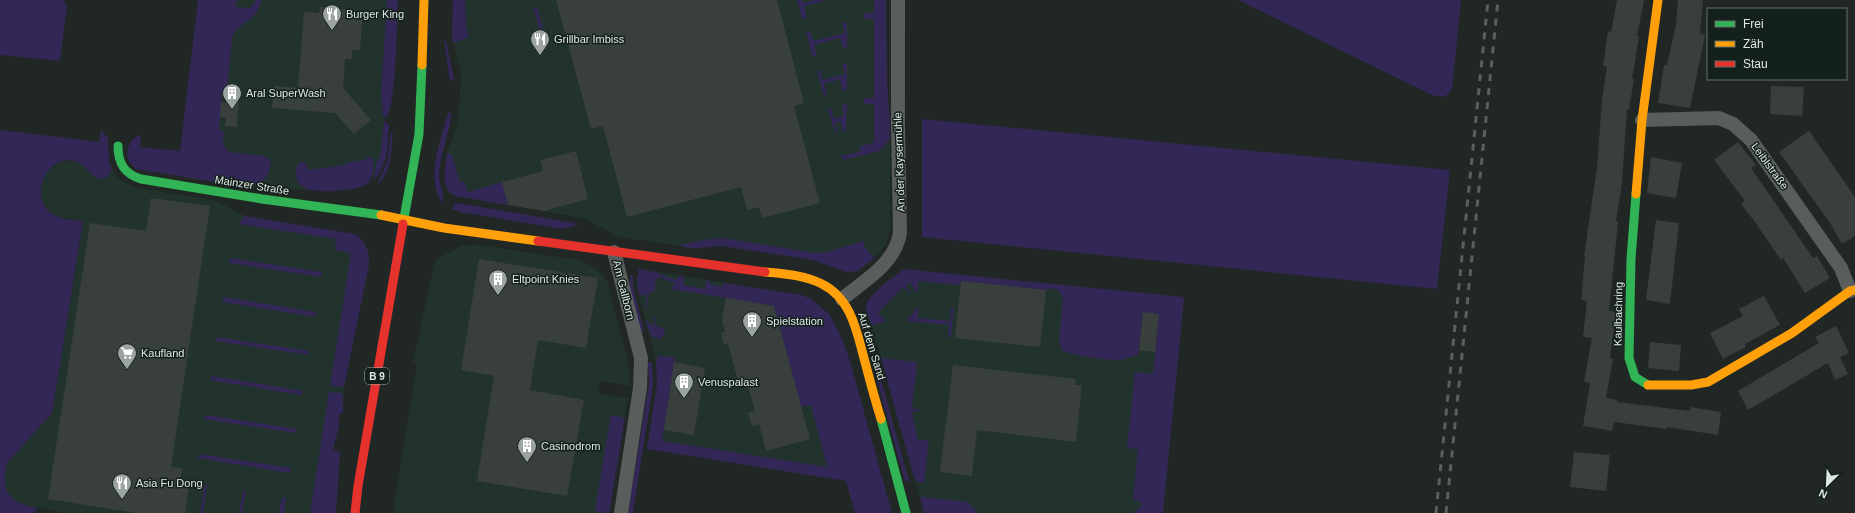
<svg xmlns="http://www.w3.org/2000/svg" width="1855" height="513" viewBox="0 0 1855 513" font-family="Helvetica,sans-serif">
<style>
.built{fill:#21332c}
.green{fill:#322756}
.building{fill:#393f3d}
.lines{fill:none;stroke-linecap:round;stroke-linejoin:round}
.street{stroke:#595d5b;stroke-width:14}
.fast{stroke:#30b455;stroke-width:9}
.slow{stroke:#ff9f0a;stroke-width:9}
.jam{stroke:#e5322d;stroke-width:9}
.rail{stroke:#5c5f5e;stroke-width:3;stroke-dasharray:7 7;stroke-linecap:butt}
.labels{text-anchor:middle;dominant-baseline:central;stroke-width:3;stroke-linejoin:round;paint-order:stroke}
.shield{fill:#14201b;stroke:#a2aba8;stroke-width:1}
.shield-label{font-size:10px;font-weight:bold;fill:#dfe7e4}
.poi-label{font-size:11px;fill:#dfe7e4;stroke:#14201b;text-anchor:start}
.street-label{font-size:11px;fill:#dfe7e4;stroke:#14201b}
</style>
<rect width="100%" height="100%" fill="#202724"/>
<g class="built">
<path d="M205 0H392L389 74 380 168 367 183 350 189 323 190 247 187 185 178Z"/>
<path d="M453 0H886L887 81 890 124V231L886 244 881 252 864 267 858 271 852 273 839 270 813 260 722 246H709L693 248 619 237 585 219 544 211 588 199 576 151 540 160 543 171 502 182 508 205 455 196 451 194 445 184 446 165 447 153 458 123 461 75 452 36Z"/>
<path d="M72 161H109L116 175 121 181 137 188 214 200 245 216 355 234 365 243 368 250 369 265 344 387 343 412 339 415V425L333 450 340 452 336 513H67L20 504 11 501 4 494 0 485 2 472 7 463 52 413 83 221 61 218 50 213 45 207 40 196V190L45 173 60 162Z"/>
<path d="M479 245 579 260 596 268 607 281 627 357 630 377V386L600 381 598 393 628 398 609 513H393L417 363 413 362 435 260 461 246Z"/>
<path d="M639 269 791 294 844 470 649 439 657 385V371L656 360 637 287Z"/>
<path d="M904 269 1184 297 1163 513H924L872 326 866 308 872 295Z"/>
</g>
<g class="green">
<path d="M0 0H63L67 6 60 61 0 55Z"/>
<path d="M198 0H236L235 7 250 8 256 0H261C258 22 238 21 232 38L227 92H222L219 131H224L223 144 229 152 264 156 270 160C273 175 260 186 247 187L136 169C133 166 129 162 128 159 125 149 131 137 141 135L140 147 180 151Z"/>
<path d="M387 0H398C397 17 396 113 386 118L383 116 381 94Z"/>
<path d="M453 0H465L466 26 469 37 453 43 452 36Z"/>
<path d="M797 0H802L803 3 814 0H828L804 6 807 18 802 19Z"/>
<path d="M874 0H886L887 81 890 124 889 139 884 147 879 151 844 160 840 156 860 152 859 147 874 142V104H864V98H874V19H864V13H874Z"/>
<path d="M1238 0H1461L1452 89 1445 97 1432 95Z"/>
<path d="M537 7 543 29 540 30 533 8Z"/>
<path d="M847 22V48L844 49 840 38 814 45 817 56 813 57 806 32 810 31 813 41 845 33 842 23Z"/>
<path d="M444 40H445L447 45 454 80 450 81Z"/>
<path d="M847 63V90L843 91 840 79 824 84 827 95 824 96 817 71 820 70 823 80 845 74 842 64Z"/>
<path d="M847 104 846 130 843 132 841 121 835 122 837 133H835L828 109 831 108 834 119 844 116 842 105Z"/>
<path d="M448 113H452C449 134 440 154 439 176 439 184 446 197 442 203 425 176 441 141 448 113Z"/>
<path d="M922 119 1450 170 1437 289 922 237Z"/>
<path d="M384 121 389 125C387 147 389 162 374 180L377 159H380Z"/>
<path d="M0 130 99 142 101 130 108 138 109 161 112 170 107 177 99 179C89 174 85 164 74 161 45 154 26 202 56 216 64 220 74 220 83 221L52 413 7 463C0 493 10 503 37 508L34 513H0Z"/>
<path d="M393 130C391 147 393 173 377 185L388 160 390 136Z"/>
<path d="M447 153 452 155 460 182 464 181 468 192 502 182 508 205 455 196C440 188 445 167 447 153Z"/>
<path d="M367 156 373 159C374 167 374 176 368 183 360 191 315 194 305 188 300 186 297 181 296 176 295 171 297 166 300 162L306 163 308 170 346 165V163L368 159Z"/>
<path d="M455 203H458L580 224 562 229 461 212 452 209Z"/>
<path d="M245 216 355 234C367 242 369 252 369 265L344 387 330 386 351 253 335 250 336 239 238 224Z"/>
<path d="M723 238 815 253 827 252 864 241V246L874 258 858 271 846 272 813 260 722 246C709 246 690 252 679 245L709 239Z"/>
<path d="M230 258 322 272 321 277 229 263Z"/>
<path d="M639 269 659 273V274L676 280 678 276 684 277 683 285 705 289 706 280 710 281V284L722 287 723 283 802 295 811 299 829 314 841 336 850 361 892 513H855L846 481 647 449 657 385 656 360 659 356 675 357 662 441 827 467 811 405 801 407 774 306 671 289 675 283 659 277 656 280 654 292 649 293 646 309H645L647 294 639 296 637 279Z"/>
<path d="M904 269 1184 297 1163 513H1133L1142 506 1139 501 1133 500 1138 449 1127 448 1135 372 1153 374 1159 314 1143 313 1138 356C1131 355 1127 360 1120 360 1111 361 1069 355 1062 350L1059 341 1063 298C1059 290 1054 286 1046 290L961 281V285L918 281V292H916L910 283 906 285 911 295 903 287 878 313 886 321 872 326C871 321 866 313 866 308 866 295 894 277 904 269Z"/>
<path d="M630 275H633V287L644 331 641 332 630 288Z"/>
<path d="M223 297 316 312 315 317 223 302Z"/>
<path d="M919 306 918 318 950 321 951 308H954L951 337H948L949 325 906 321Z"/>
<path d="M655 316 656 317 655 326 665 328 664 335 660 339 651 336 645 319 653 327Z"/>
<path d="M217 337 309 351V355L216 341Z"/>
<path d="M881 358 917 362 912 408 923 410 912 412 918 441 929 439 924 483 915 481Z"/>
<path d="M652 362 653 385 633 513H628L649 384 648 363Z"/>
<path d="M876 362 909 481H905L873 365Z"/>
<path d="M211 376 303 391 302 395 210 380Z"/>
<path d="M329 392 343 393V412L339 415V425L333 450 340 452 336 513H310Z"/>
<path d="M205 415 297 429 296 433 204 419Z"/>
<path d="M611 415 625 418 609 513 595 511Z"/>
<path d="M199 454 291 468 290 473 198 458Z"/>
<path d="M205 484 207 485 203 513H200Z"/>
<path d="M243 491H246L242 513H239Z"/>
<path d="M282 497 286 498 284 513H279Z"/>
<path d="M920 497 968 502 978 513H924Z"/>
</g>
<g class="building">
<path d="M556 0H777L804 103 794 106 820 203 762 218 759 207 747 210 741 187 627 217 603 126 591 129Z"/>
<path d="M1617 0H1644L1637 36H1639L1632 79H1634L1629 110 1627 109 1622 182 1616 221 1618 222 1609 311 1616 312 1610 358 1613 359 1606 398 1617 400V402L1690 411V407L1721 412 1718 435 1667 427V429L1614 422 1612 431 1583 426 1590 383 1584 382 1592 338 1583 337 1587 301 1581 300 1585 256H1584L1597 168 1602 100 1607 66H1603L1608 31 1611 32Z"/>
<path d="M1678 0H1703L1700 34 1705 35 1690 108 1658 103 1664 65H1667L1676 24Z"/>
<path d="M320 7 363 11 360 50H352V59H345L343 88 371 120 354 134 335 113 272 108 274 86 298 88 304 12 319 13Z"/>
<path d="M1771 86 1804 87 1802 116 1770 114Z"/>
<path d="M227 98H239L237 127 225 126 226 118 220 117 221 102 227 103Z"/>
<path d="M1809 131 1855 197V236L1842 244 1830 223 1779 152Z"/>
<path d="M1738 142 1756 165 1751 168 1813 258 1817 256 1830 278 1805 293 1783 258 1781 260 1755 222 1741 204 1745 201 1714 160Z"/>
<path d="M576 151 588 199 544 211 508 205 502 182 543 171 540 160Z"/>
<path d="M1651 157 1682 163 1676 198 1647 193Z"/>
<path d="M151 198 210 206 171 467 182 468 179 487 189 488 185 513H136L48 499 90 223 146 231Z"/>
<path d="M1656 220 1679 223 1670 304 1646 300Z"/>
<path d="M479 259 598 278 586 348 538 340 530 390 584 400 567 496 477 481 494 376 461 370Z"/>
<path d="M961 281 1046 290 1040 347 955 338Z"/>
<path d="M1764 296 1780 325 1745 344 1746 347 1723 359 1710 333 1743 316 1739 309Z"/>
<path d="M726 298 774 306 810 439 766 451 759 424 752 426 748 412 755 411 746 379 738 381 728 344 724 345 721 333 725 332 722 320Z"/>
<path d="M1143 312 1159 314 1155 352 1139 350Z"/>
<path d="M1836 326 1849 353 1840 357 1848 374 1835 380 1828 363 1748 410 1738 391 1819 343 1815 337Z"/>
<path d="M1650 342 1681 345 1679 371 1648 368Z"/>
<path d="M674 362 705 368 694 435 664 430Z"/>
<path d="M953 365 1076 379 1075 385H1082L1076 442 977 430 972 476 940 472Z"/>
<path d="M1574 452 1610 455 1606 491 1570 487Z"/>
</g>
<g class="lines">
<g class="street">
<path d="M1642 120 1719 118 1733 124 1751 140 1841 268 1850 291"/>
<path d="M614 252 641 358 640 388 621 513"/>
<path d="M842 299C864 281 895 264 900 233L898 125V0"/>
</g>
<g class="fast">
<path d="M118 146C118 163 124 174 141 179L262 199 381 215"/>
<path d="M1636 194 1631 259 1629 358 1635 377 1648 385"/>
<path d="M403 224 419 134 422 65"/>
<path d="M881 419 906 513"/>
</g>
<g class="slow">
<path d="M422 65 424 0"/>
<path d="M1636 194 1642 120 1658 0"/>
<path d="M381 215 444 228 538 241"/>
<path d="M765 272C785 274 804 275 822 284 852 299 857 333 865 362 870 381 875 400 881 419"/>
<path d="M1648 385H1691L1708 382 1792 333 1850 291 1855 290"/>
</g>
<g class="jam">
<path d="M538 241 765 272"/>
<path d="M355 513 358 486 403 224"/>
</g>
<g class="rail">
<path d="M1436 513 1488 0"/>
<path d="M1446 513 1498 0"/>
</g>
</g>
<defs>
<symbol id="restaurant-pin" viewBox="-11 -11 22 30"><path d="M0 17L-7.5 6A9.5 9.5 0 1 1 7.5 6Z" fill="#9ca4a1" stroke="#14201b"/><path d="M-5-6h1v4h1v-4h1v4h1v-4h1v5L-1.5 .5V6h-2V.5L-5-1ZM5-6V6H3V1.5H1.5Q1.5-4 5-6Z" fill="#fff"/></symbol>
<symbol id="building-pin" viewBox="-11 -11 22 30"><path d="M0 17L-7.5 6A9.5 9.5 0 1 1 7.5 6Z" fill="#9ca4a1" stroke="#14201b"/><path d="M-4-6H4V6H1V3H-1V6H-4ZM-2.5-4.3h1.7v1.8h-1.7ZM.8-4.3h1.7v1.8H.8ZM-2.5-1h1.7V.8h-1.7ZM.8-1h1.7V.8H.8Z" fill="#fff"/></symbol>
<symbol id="supermarket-pin" viewBox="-11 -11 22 30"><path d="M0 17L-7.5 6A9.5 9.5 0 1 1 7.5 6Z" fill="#9ca4a1" stroke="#14201b"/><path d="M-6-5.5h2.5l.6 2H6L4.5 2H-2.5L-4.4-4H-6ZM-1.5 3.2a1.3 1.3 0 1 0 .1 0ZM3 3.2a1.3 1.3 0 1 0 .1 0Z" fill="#fff"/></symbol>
</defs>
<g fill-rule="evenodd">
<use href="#restaurant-pin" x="321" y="3" width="22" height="30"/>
<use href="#restaurant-pin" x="529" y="28" width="22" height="30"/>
<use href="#building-pin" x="221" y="82" width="22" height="30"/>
<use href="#building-pin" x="487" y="268" width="22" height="30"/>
<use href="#building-pin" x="741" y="310" width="22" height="30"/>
<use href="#supermarket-pin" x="116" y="342" width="22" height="30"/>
<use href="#building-pin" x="673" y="371" width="22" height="30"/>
<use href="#building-pin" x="516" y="435" width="22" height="30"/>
<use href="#restaurant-pin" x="111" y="472" width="22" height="30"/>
</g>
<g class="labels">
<rect class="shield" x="365" y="368" width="24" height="16" rx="3"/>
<g class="shield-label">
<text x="377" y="376">B 9</text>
</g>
<g class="poi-label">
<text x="346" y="14">Burger King</text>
<text x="554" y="39">Grillbar Imbiss</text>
<text x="246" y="93">Aral SuperWash</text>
<text x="512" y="279">Eltpoint Knies</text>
<text x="766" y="321">Spielstation</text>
<text x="141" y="353">Kaufland</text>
<text x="698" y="382">Venuspalast</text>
<text x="541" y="446">Casinodrom</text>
<text x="136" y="483">Asia Fu Dong</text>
</g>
<g class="street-label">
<text transform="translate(899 162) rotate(-92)">An der Kaysermühle</text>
<text transform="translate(1770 166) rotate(54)">Leiblstraße</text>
<text transform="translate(252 185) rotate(9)">Mainzer Straße</text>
<text transform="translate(624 290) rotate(76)">Am Gallborn</text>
<text transform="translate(1618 314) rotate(-89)">Kaulbachring</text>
<text transform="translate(872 346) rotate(73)">Auf dem Sand</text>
</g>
</g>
<rect x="1707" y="8" width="140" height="72" fill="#14201b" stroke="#65706b"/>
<rect x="1715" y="21" width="20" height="6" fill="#30b455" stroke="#65706b"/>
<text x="1743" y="28" font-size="12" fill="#dfe7e4">Frei</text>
<rect x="1715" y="41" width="20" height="6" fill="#ff9f0a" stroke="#65706b"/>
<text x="1743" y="48" font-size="12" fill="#dfe7e4">Zäh</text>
<rect x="1715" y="61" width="20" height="6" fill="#e5322d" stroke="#65706b"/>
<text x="1743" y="68" font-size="12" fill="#dfe7e4">Stau</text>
<g transform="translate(1827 485) rotate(204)" stroke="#14201b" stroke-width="3" paint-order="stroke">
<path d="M0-3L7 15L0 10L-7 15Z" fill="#dfe7e4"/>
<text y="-6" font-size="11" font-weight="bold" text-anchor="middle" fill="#dfe7e4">N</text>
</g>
</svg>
